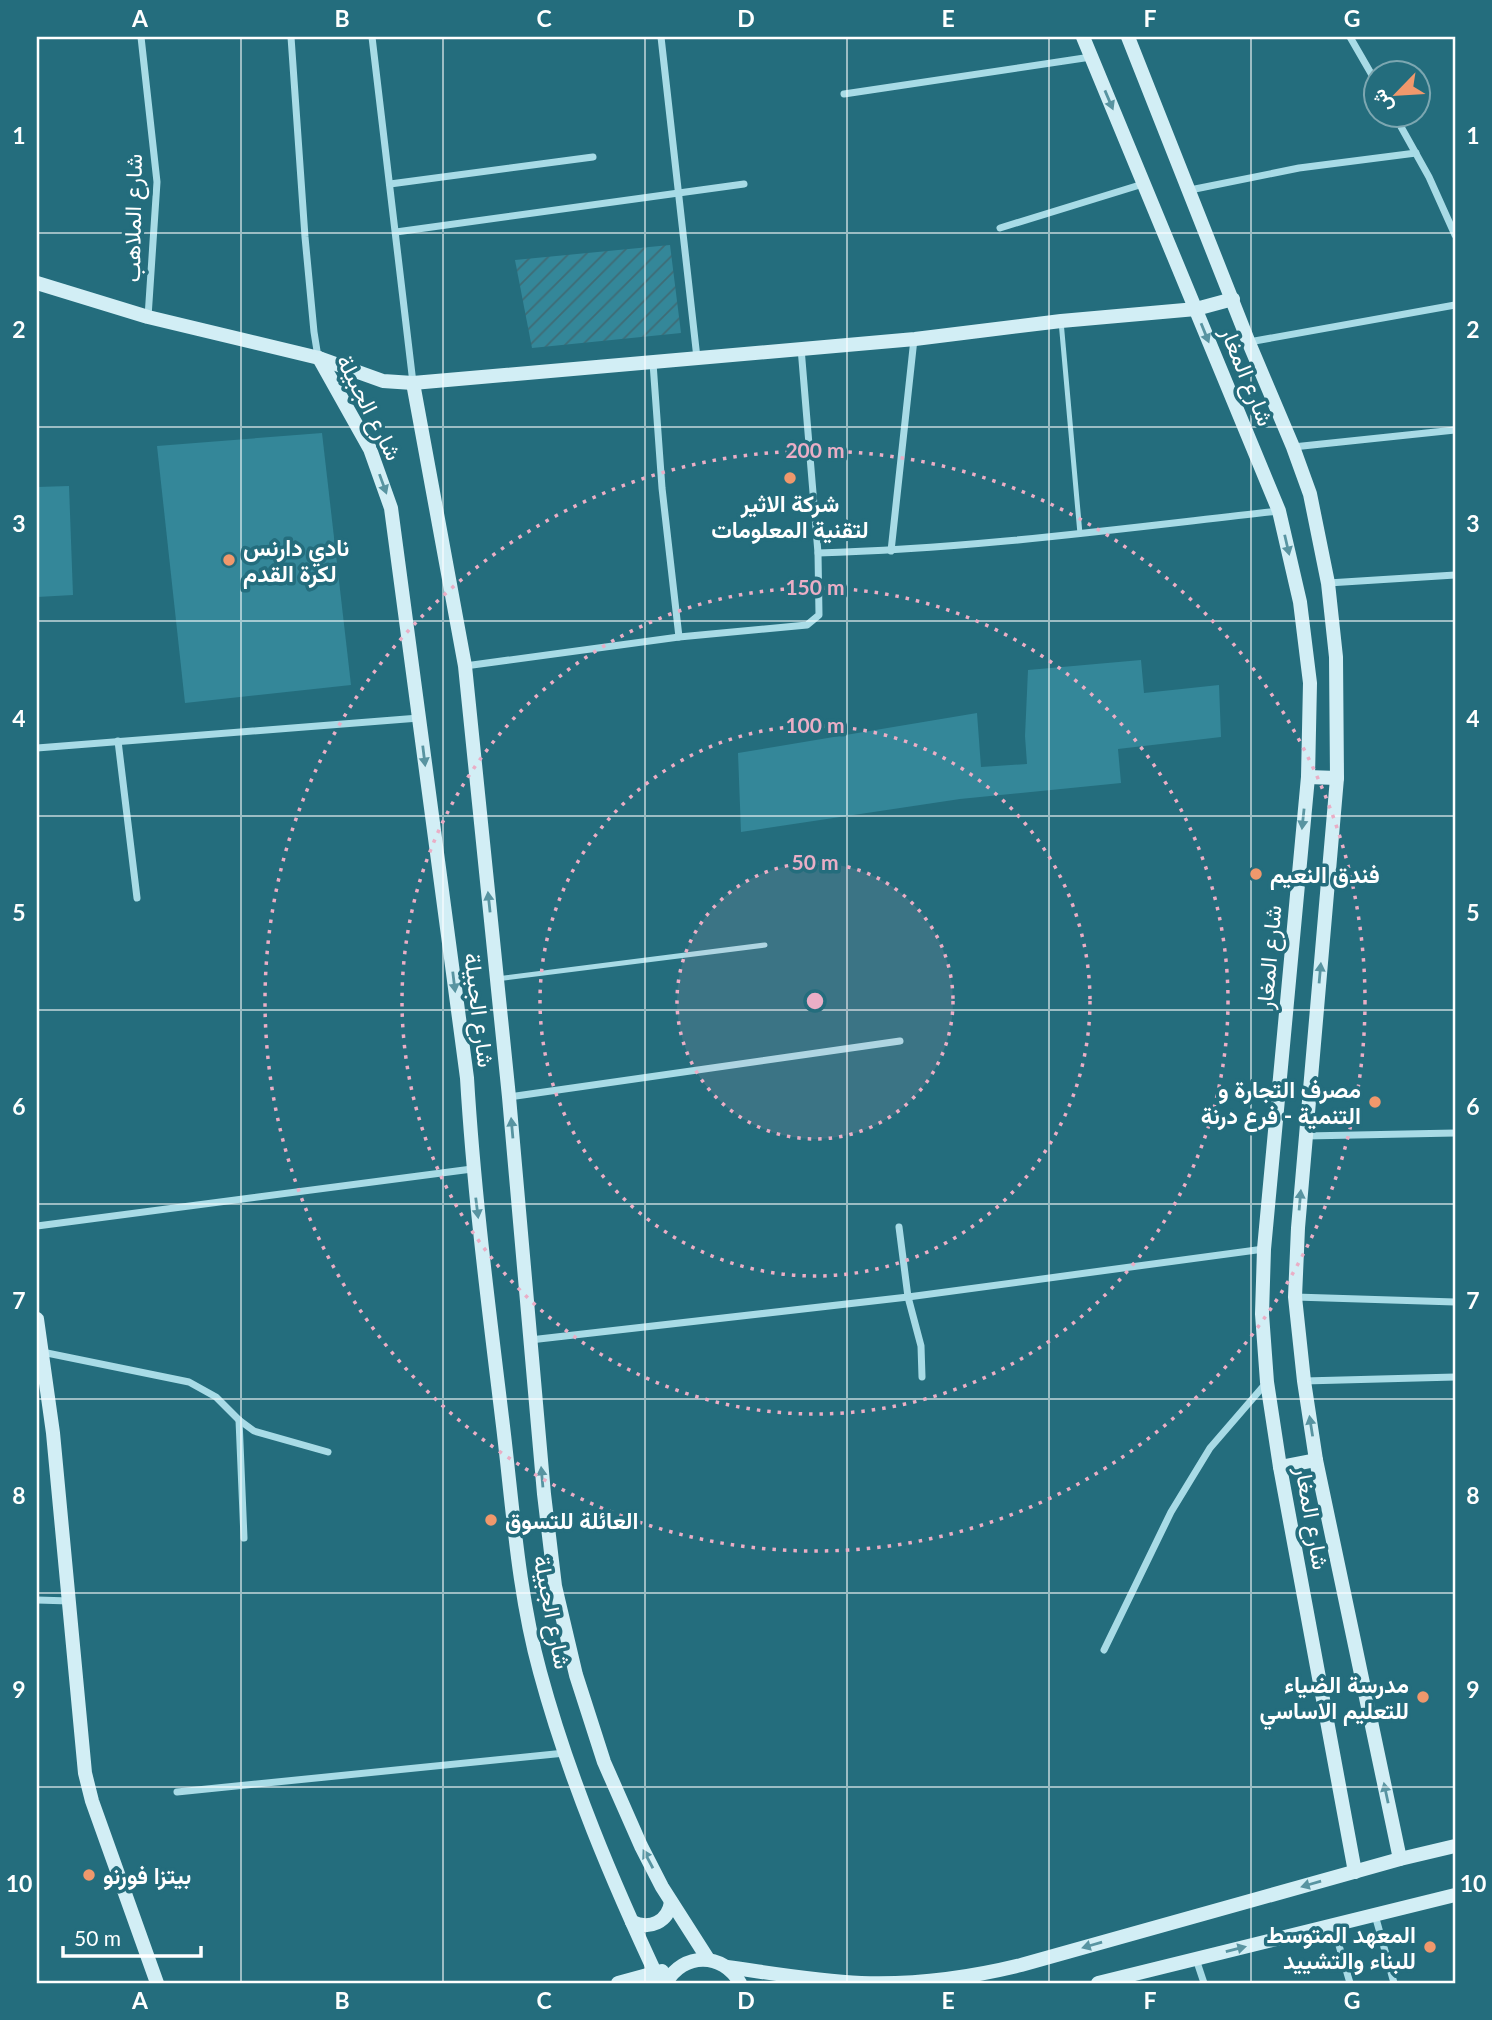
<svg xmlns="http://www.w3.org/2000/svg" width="1492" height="2020" viewBox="0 0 1492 2020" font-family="Lato,Vazirmatn,sans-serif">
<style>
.grass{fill:#348799}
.garden{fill:url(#garden-furrows)}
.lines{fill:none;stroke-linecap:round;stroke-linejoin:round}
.lane{stroke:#a8dbe6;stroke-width:5}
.street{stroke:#a8dbe6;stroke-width:7}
.secondary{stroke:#d2eef5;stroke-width:14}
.oneway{fill:#5894a1}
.grid{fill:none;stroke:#fff;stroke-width:2;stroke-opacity:0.55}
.ring{fill:none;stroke:#eaaec6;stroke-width:3.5;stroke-dasharray:3.5 7}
.poi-dot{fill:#f0986c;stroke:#246d7d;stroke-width:2.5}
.labels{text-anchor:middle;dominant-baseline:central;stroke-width:7;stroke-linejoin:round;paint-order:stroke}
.street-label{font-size:23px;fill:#fff;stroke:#246d7d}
.poi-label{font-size:23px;font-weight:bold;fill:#fff;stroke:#246d7d;text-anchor:start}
.centre{fill:#eaaec6;stroke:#246d7d;stroke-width:3.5}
.ring-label{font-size:21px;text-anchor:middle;font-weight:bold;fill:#eaaec6;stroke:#246d7d;stroke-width:7;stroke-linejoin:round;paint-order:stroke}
.neatline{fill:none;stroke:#fff;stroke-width:2.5}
.grid-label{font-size:23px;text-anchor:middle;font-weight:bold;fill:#fff}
</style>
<defs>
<pattern id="garden-furrows" width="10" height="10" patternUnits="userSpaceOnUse" patternTransform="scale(1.75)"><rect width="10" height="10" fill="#348799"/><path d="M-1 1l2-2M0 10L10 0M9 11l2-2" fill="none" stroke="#3f6c76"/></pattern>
</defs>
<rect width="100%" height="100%" fill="#246d7d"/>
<g class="grass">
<path d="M322 433 351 685 185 703 157 446Z"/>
<path d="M69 486 73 595 37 597V487Z"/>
<path d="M1141 660 1144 693 1219 685 1221 737 1118 749 1121 783 960 799 741 832 738 753 977 713 981 767 1027 764 1025 736 1028 670Z"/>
</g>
<path class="garden" d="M670 245 681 333 532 348 515 260Z"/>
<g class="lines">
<g class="lane">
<path d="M1061 321 1080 534"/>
<path d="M497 979 765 945"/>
</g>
<g class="street">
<path d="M141 37 157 182 148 317"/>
<path d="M291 37 305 237 314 332 318 357"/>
<path d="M372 37 413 383"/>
<path d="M661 37 697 358"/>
<path d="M1350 37 1376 82"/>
<path d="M844 94 1091 57"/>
<path d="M1395 116 1429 177 1455 235"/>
<path d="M390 184 593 157"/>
<path d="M1190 190 1299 168 1416 153"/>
<path d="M1000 228 1143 184"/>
<path d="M396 232 744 184"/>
<path d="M1249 342 1455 305"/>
<path d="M653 363 662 488 679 637"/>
<path d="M1293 447 1455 430"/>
<path d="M891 551 914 339"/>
<path d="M818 553C972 549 1126 528 1279 511"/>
<path d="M1328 583 1455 575"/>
<path d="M465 666 679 637 807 625 819 615 818 553 801 348"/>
<path d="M118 741 137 898"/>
<path d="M37 748 419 718"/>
<path d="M509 1097 900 1041"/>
<path d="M1306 1136 1455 1133"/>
<path d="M37 1226 472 1169"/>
<path d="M899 1227 908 1297 921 1346 922 1377"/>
<path d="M1295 1297 1455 1302"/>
<path d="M530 1340 908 1297 1264 1249"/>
<path d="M42 1352 189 1382 216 1397 239 1420 254 1431 328 1452"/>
<path d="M1304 1381 1455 1377"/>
<path d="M239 1420 244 1538"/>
<path d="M37 1600 70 1601"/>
<path d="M1104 1650 1171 1512 1210 1448 1267 1382"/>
<path d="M177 1792 565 1753"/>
<path d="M1375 1915 1394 1983"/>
<path d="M1333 1925 1350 1983"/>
<path d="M1196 1959 1204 1983"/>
</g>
<g class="secondary">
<path d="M1083 37 1279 511 1300 602 1310 683 1308 777 1264 1249 1262 1314 1267 1382 1280 1467 1355 1872"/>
<path d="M1128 37 1249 343 1293 447 1310 494 1328 583 1336 657 1337 778 1298 1228 1295 1297 1304 1381 1316 1460 1400 1859"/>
<path d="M37 283 148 317 319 358 383 381 413 383 915 339 1061 321 1196 309 1233 299"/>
<path d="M319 358 370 449 391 508 467 1078C474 1195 489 1310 503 1426 513 1509 518 1592 540 1672 569 1779 613 1883 660 1983"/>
<path d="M413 383 465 666 509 1097 544 1494 555 1586 576 1675 604 1762 641 1846 662 1887 708 1959"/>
<path d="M1308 777 1337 778"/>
<path d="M37 1319 53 1433 85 1773 92 1801 157 1983"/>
<path d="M1280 1467 1316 1460"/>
<path d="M632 1922C650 1930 668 1922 671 1902"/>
<path d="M727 1967C771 1973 816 1981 861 1983 915 1985 968 1978 1021 1965L1400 1859 1455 1846"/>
<path d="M618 1983 662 1971"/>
<path d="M666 1983C683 1952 723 1952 740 1983"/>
<path d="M1098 1983 1455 1895"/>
</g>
</g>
<defs><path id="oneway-solid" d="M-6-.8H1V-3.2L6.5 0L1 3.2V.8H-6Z" transform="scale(1.75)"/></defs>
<g class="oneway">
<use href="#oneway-solid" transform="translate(1109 100) rotate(67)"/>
<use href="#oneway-solid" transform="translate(1205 333) rotate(68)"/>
<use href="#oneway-solid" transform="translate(383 484) rotate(70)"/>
<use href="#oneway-solid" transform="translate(1287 545) rotate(77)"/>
<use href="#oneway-solid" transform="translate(424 756) rotate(83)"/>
<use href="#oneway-solid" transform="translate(1303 819) rotate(96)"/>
<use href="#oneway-solid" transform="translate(489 902) rotate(-96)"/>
<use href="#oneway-solid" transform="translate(1320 973) rotate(-85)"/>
<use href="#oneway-solid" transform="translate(454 982) rotate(83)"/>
<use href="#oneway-solid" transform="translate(512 1128) rotate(-95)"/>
<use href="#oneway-solid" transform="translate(1300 1200) rotate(-85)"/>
<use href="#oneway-solid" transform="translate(477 1208) rotate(83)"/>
<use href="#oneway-solid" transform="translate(1311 1426) rotate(-99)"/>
<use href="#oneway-solid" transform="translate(542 1477) rotate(-95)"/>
<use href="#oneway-solid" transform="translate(1386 1793) rotate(-102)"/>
<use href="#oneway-solid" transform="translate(648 1859) rotate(-118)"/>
<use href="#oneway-solid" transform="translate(1311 1884) rotate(164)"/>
<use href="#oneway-solid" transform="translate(1092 1945) rotate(164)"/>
<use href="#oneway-solid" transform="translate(1236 1949) rotate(-14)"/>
</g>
<path class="grid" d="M241 37V1983M443 37V1983M645 37V1983M847 37V1983M1049 37V1983M1251 37V1983M37 233H1455M37 427H1455M37 621H1455M37 816H1455M37 1010H1455M37 1204H1455M37 1399H1455M37 1593H1455M37 1787H1455"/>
<circle cx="815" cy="1001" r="138" fill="#eaaec6" fill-opacity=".12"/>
<g class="ring">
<circle cx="815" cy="1001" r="138"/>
<circle cx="815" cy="1001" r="275"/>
<circle cx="815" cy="1001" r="413"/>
<circle cx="815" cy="1001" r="550"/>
</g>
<g class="poi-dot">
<circle cx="790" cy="478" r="7"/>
<circle cx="229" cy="560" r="7"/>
<circle cx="1256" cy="874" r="7"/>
<circle cx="1375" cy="1102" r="7"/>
<circle cx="491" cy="1520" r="7"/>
<circle cx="1423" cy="1697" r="7"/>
<circle cx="89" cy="1875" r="7"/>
<circle cx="1430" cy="1947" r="7"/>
</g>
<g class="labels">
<g class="street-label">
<text transform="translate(132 218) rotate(-89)">شارع الملاهب</text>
<text transform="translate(1248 376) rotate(68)">شارع المغار</text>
<text transform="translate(370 407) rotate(63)">شارع الجبيلة</text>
<text transform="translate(1268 957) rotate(-85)">شارع المغار</text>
<text transform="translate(480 1010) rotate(83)">شارع الجبيلة</text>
<text transform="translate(1313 1518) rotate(80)">شارع المغار</text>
<text transform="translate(553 1612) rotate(79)">شارع الجبيلة</text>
</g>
<g class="poi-label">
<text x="790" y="503" text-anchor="middle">شركة الاثير<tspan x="790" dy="26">لتقنية المعلومات</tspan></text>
<text x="243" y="547">نادي دارنس<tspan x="243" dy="26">لكرة القدم</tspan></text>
<text x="1270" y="874">فندق النعيم</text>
<text x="1361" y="1089" text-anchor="end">مصرف التجارة و<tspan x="1361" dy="26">التنمية - فرع درنة</tspan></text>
<text x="505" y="1520">العائلة للتسوق</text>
<text x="1409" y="1684" text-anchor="end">مدرسة الضياء<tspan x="1409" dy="26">للتعليم الاساسي</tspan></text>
<text x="103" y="1875">بيتزا فورنو</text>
<text x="1416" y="1934" text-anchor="end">المعهد المتوسط<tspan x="1416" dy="26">للبناء والتشييد</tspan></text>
</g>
</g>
<circle cx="815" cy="1001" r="10" class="centre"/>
<g class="ring-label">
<text x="815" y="458">200 m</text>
<text x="815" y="595">150 m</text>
<text x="815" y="733">100 m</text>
<text x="815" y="870">50 m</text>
</g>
<rect width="1492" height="2020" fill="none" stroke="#246d7d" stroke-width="77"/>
<g transform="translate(1397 94) rotate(245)"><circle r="33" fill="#246d7d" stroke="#7ca7b1" stroke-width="2"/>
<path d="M0-5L12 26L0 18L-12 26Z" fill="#f0986c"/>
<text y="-10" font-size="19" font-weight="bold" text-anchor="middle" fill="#ffffff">ش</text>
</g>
<path d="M63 1946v10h138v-10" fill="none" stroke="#ffffff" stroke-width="3.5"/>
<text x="74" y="1946" font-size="21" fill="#ffffff" stroke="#246d7d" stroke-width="5" paint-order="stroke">50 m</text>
<rect x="38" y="38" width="1416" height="1944" class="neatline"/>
<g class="grid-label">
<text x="140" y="27">A</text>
<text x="342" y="27">B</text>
<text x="544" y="27">C</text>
<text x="746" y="27">D</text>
<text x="948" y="27">E</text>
<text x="1150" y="27">F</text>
<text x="1352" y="27">G</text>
<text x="19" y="144">1</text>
<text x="1473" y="144">1</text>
<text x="19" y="338">2</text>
<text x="1473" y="338">2</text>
<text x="19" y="532">3</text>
<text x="1473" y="532">3</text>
<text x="19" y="727">4</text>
<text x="1473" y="727">4</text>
<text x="19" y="921">5</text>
<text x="1473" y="921">5</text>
<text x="19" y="1115">6</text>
<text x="1473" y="1115">6</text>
<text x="19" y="1309">7</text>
<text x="1473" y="1309">7</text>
<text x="19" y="1504">8</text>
<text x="1473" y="1504">8</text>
<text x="19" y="1698">9</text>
<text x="1473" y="1698">9</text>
<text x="19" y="1892">10</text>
<text x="1473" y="1892">10</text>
<text x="140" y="2009">A</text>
<text x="342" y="2009">B</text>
<text x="544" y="2009">C</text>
<text x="746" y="2009">D</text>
<text x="948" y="2009">E</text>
<text x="1150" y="2009">F</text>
<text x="1352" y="2009">G</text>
</g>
</svg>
